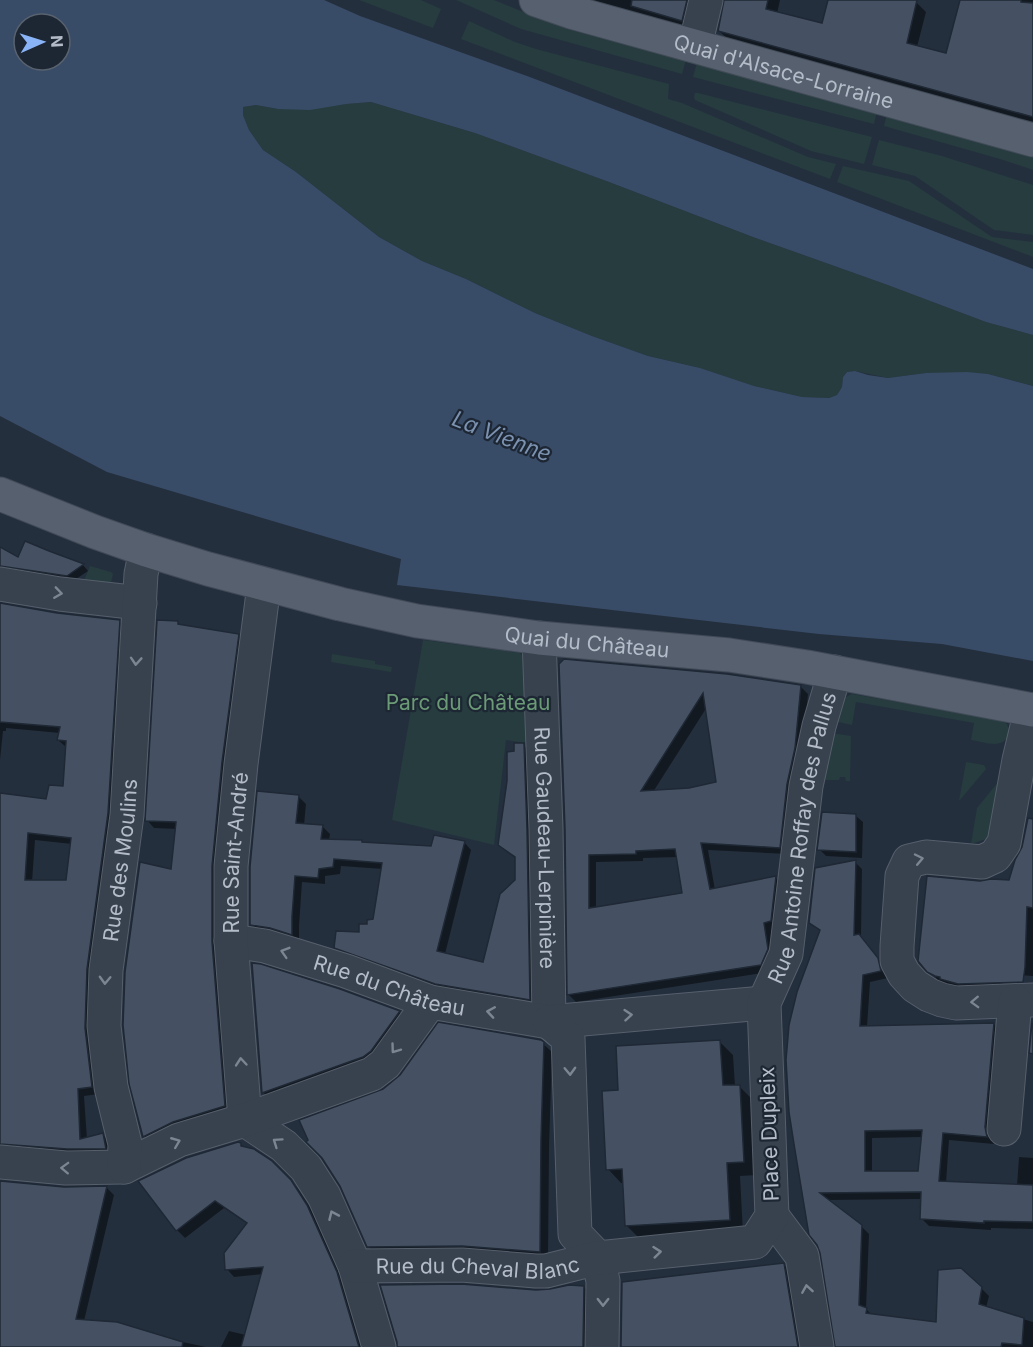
<svg xmlns="http://www.w3.org/2000/svg" width="1033" height="1347" viewBox="0 0 1033 1347" font-family="Inter,sans-serif">
<style>
.green{fill:#263c3f}
.water{fill:#394c67;fill-rule:evenodd}
.shadow{fill:#0007;fill-rule:evenodd}
.building{fill:#455162;stroke:#1f2835;stroke-width:1.5;fill-rule:evenodd}
.lines{fill:none;stroke-linecap:round;stroke-linejoin:round}
.minor-casing{stroke:#565f6c;stroke-width:35}
.major-casing{stroke:#414a57;stroke-width:35}
.minor{stroke:#38414e;stroke-width:33}
.major{stroke:#56606e;stroke-width:33}
.oneway{stroke:#7c8592}
.labels{text-anchor:middle;dominant-baseline:central;stroke-width:4.5;stroke-linejoin:round;paint-order:stroke}
.street-label{font-size:21px;fill:#b4bcc9;stroke:#1d2633}
.park-label{font-size:21px;fill:#6b9a76;stroke:#1d2633}
.water-label{font-size:22px;font-style:italic;fill:#7c92b1;stroke:#1d2633}
</style>
<rect width="100%" height="100%" fill="#242f3e"/>
<g class="green">
<path d="M359 0H421L441 9 433 28Z"/>
<path d="M456 0H494L548 22 686 60 682 74 521 29Z"/>
<path d="M469 21 515 42 536 49 669 84 668 99 682 103 808 157 836 164 830 179 461 39Z"/>
<path d="M697 62 877 111 874 124 693 77Z"/>
<path d="M695 93H698L872 137 864 164 811 151 695 100 694 97Z"/>
<path d="M371 102 475 133 609 182 753 237 885 284 986 322 1033 335V386L988 374 926 373 888 378 855 371 847 372 843 377 842 387 837 395 829 398 802 397 754 386 700 368 648 356 592 336 535 313 466 279 422 261 379 237 296 172 263 150 249 130 243 115V107L256 105 278 109Z"/>
<path d="M887 114 1033 154V170L1000 159 884 126Z"/>
<path d="M879 140 942 156 1033 185V235L994 230 915 176 872 165Z"/>
<path d="M843 166 909 181 992 237 1033 242V257L837 182Z"/>
<path d="M90 566 111 572 113 574 109 592 81 588Z"/>
<path d="M423 640 520 653 530 665 532 744 506 740 494 845 392 820Z"/>
<path d="M332 654 375 661V664L392 667 391 672 331 662Z"/>
<path d="M852 694 999 720 1007 724 1010 732C1004 751 986 742 971 740L974 723 856 702 852 725 834 721 844 698Z"/>
<path d="M831 733 851 736 850 781H846L845 777H840L839 780H817Z"/>
<path d="M966 762 984 765 986 769 959 801Z"/>
<path d="M999 781 989 838 971 844 977 808Z"/>
</g>
<path class="water" d="M0 0H324L360 16 527 76 1033 269V335L986 322 885 284 753 237 609 182 475 133 371 102 346 104 310 110 278 109 256 105 243 107V115L249 130 263 150 296 172 379 237 422 261 466 279 535 313 592 336 648 356 700 368 754 386 802 397 829 398 837 395 842 387 843 377 847 372 855 371 868 375 888 378 926 373 967 372 988 374 1033 386V661L942 644 819 634 397 585 401 559 107 472 0 416ZM24 24H60V60H24Z"/>
<g class="shadow">
<path d="M587 0H700L691 29Z"/>
<path d="M726 0H780L777 14 823 25 830 0H916V2L926 12 917 47 947 55 961 0H1033V123L729 40 719 31Z"/>
<path d="M26 543 83 565 88 571 73 581 0 572V549L19 560Z"/>
<path d="M0 605 57 614 119 621 126 628 99 1094 84 1096 87 1139 103 1135 110 1142 113 1155 0 1152V794L48 801 64 788 66 747 58 740 60 733 6 728V731H3L0 760ZM35 840 72 844 68 882H32Z"/>
<path d="M178 623 181 626 238 635 246 643 232 1114 151 1144 144 1136 177 829 154 828 147 820Z"/>
<path d="M560 664 800 686 808 694 802 756 787 854 708 850 715 890 776 878 783 885 778 928 771 930 775 957 768 972 576 1002 569 995 566 829ZM707 707 717 784 689 789 653 792ZM678 857 684 895 596 908V862L643 861V858Z"/>
<path d="M523 745 531 752 537 1006 444 991 344 955 336 947 360 934 374 921 383 869 341 866 340 874 325 876V884L302 882 299 926V941L259 932 251 924 299 797 306 804 304 825 322 826 330 834 329 841 362 842 363 843 432 848 464 842 471 850 445 954 484 964 516 880 517 859 507 852 499 844 516 752Z"/>
<path d="M856 816 863 822 862 858 826 856 819 849Z"/>
<path d="M1033 817V976L1004 974 1001 993 970 994 940 982 921 963 980 882H1010L1024 847 1027 831Z"/>
<path d="M855 862 862 869 861 938 885 967 888 978 870 982 867 1027 994 1024 1001 1032 992 1136 994 1144 949 1140 946 1183 1017 1186 1019 1157 1033 1158V1229L991 1228V1230L929 1226 921 1218 922 1199 827 1200 861 1226 869 1234 866 1309 872 1315 923 1347H837L822 1253 818 1244 821 932 810 922ZM923 1137 919 1172 872 1173V1138Z"/>
<path d="M340 990 399 1012 406 1018 378 1057 269 1099 263 1092Z"/>
<path d="M540 1041 552 1052 549 1148 548 1260 377 1255 368 1246 384 1090 401 1076Z"/>
<path d="M719 1041 733 1055 735 1086H739L753 1100 757 1175 740 1176 743 1233 640 1239 626 1225 624 1183H621L608 1169 620 1092Z"/>
<path d="M240 1144 245 1148 271 1162 298 1189 314 1214 344 1281 364 1347H221L229 1331 246 1335 263 1274 234 1277 227 1269 248 1224 224 1208 185 1238 177 1230 140 1182Z"/>
<path d="M0 1182 64 1188H107L114 1195 84 1321 206 1347H0Z"/>
<path d="M784 1265 791 1272 803 1347H622Z"/>
<path d="M584 1287 591 1295 590 1347H399L536 1291Z"/>
<path d="M981 1288 989 1296 986 1308 1033 1322V1347H970Z"/>
</g>
<g class="building">
<path d="M632 0H687L682 21 631 6Z"/>
<path d="M724 0H768L766 9 822 23 828 0H917L907 43 946 53 960 0H1021V2L1033 3V117L718 31Z"/>
<path d="M25 541 49 551 84 564 67 576 0 566V547L18 557Z"/>
<path d="M0 603 57 613 120 620 108 813 87 969 85 1028 92 1087 78 1089 80 1139 103 1133 106 1149H67L0 1144V793L46 799 49 785 63 786 66 741 57 740 60 727 0 722ZM28 833 71 838 66 880H25Z"/>
<path d="M157 620 178 621V624L239 634 222 762 212 866V942L225 1106 173 1122 143 1137 129 1084 123 1025 125 972 140 862 171 869 176 822 145 821Z"/>
<path d="M564 659 727 674 801 685 795 748 787 784 780 848 701 843 710 889 776 876 771 921 764 923 768 949 761 965 567 995 565 829 559 664ZM703 693 716 782 689 788 641 791ZM675 849 682 893 589 908V855L636 854V851Z"/>
<path d="M514 743H524L527 829 530 1000 435 984 334 948 336 931 359 932V924H367V920L373 919 382 863 334 859 333 867 319 869 318 878 295 876 292 917V935L270 928 250 925V867L257 791 299 795 296 823 323 825 321 839 362 840V842L431 846 434 835 465 841 437 951 483 962 500 894 515 880V857L498 845 507 781V752L514 751Z"/>
<path d="M822 812 856 814V852L817 850Z"/>
<path d="M1028 818 1033 819V908L1027 907 1025 967 1023 982 958 984 940 979V977L935 976 927 972 918 961 927 876 980 881 991 879 1009 880 1015 860 1022 847Z"/>
<path d="M856 860 854 935 859 934 878 958 881 971 863 975 860 1026 994 1023 985 1127 987 1137 943 1133 939 1181 1033 1185V1222L984 1221V1223L920 1219 921 1192 820 1193 862 1225 859 1305 867 1308 866 1313 936 1322 938 1270 961 1268 982 1287 979 1304 1024 1318 1022 1345 1002 1343 1001 1347H835L820 1253 817 1245 809 1235 794 1144 789 1112 786 1060 789 1025 797 992 820 930 809 923 815 868ZM922 1130 918 1171H865V1131Z"/>
<path d="M252 963 261 964 340 989 400 1011 371 1051 363 1057 262 1093Z"/>
<path d="M438 1022 541 1040 544 1042 541 1139 540 1252 462 1246 367 1247 340 1186 322 1158 306 1142 308 1140 299 1120 383 1089 400 1075Z"/>
<path d="M1032 1023H1033V1054L1029 1053Z"/>
<path d="M720 1040 723 1085H740L744 1162 727 1163 730 1220 625 1226 622 1169 606 1170 602 1091 618 1090 616 1046Z"/>
<path d="M238 1142 241 1143V1146L254 1149 272 1161 291 1180 307 1205 337 1272 359 1347H241L263 1267 225 1270 224 1253 247 1223 215 1201 176 1231 138 1181 186 1158Z"/>
<path d="M0 1181 64 1187 107 1186 76 1319 117 1322 183 1342 182 1347H0Z"/>
<path d="M784 1263 798 1347H621L622 1282Z"/>
<path d="M461 1284 536 1290 550 1289 569 1285 584 1286 583 1347H397V1342L380 1285Z"/>
</g>
<g class="lines">
<defs>
<g id="minor">
<path d="M695 46 706 0"/>
<path d="M0 584 60 594 140 603"/>
<path id="s1" d="M539 638 546 829 549 1022"/>
<path d="M1031 710 1019 760 1004 843 995 856 982 862 926 857 909 861 902 876 897 946V961L904 974 915 986 929 995 942 1000 956 1003 1033 1000"/>
<path id="s2" d="M231 941 265 946 346 971 430 1002 549 1022 764 1003"/>
<path d="M549 1022 568 1038 575 1234 598 1258"/>
<path id="s3" d="M245 1120 231 941V866L241 764 264 585"/>
<path d="M245 1120 284 1146 306 1168 324 1196 355 1266 379 1347"/>
<path d="M1004 1129 1015 1001"/>
<path d="M0 1162 66 1168 124 1167 179 1140 245 1120 372 1074 385 1064 430 1002"/>
<path id="s4" d="M124 1167 125 1144 111 1087 104 1026 106 970 127 815 141 574 146 550"/>
<path d="M772 1216 802 1256 817 1347"/>
<path d="M598 1258 603 1281 602 1347"/>
<path id="s5" d="M355 1266 462 1265 536 1271H546L598 1258 755 1242 772 1216 764 1003 786 954 806 786 819 726 835 672"/>
</g>
<g id="major">
<path id="s6" d="M536 0 571 12 1033 140"/>
<path id="s7" d="M0 494 95 532 146 550 208 569 340 604 417 621 539 638 729 655 807 667 1033 710"/>
</g>
</defs>
<use href="#minor" class="minor-casing"/>
<use href="#major" class="major-casing"/>
<use href="#minor" class="minor"/>
<use href="#major" class="major"/>
</g>
<defs><path id="oneway-chevron" d="M-2-3.5L2.5 0L-2 3.5" fill="none" stroke-width="1.6" stroke-linecap="round" stroke-linejoin="round" transform="scale(1.5)"/></defs>
<g class="oneway">
<use href="#oneway-chevron" transform="translate(58 593) rotate(8)"/>
<use href="#oneway-chevron" transform="translate(136 661) rotate(94)"/>
<use href="#oneway-chevron" transform="translate(919 859) rotate(-12)"/>
<use href="#oneway-chevron" transform="translate(285 952) rotate(-163)"/>
<use href="#oneway-chevron" transform="translate(105 980) rotate(92)"/>
<use href="#oneway-chevron" transform="translate(975 1002) rotate(178)"/>
<use href="#oneway-chevron" transform="translate(491 1012) rotate(-171)"/>
<use href="#oneway-chevron" transform="translate(628 1015) rotate(-5)"/>
<use href="#oneway-chevron" transform="translate(395 1049) rotate(126)"/>
<use href="#oneway-chevron" transform="translate(241 1062) rotate(-95)"/>
<use href="#oneway-chevron" transform="translate(570 1071) rotate(88)"/>
<use href="#oneway-chevron" transform="translate(176 1142) rotate(-22)"/>
<use href="#oneway-chevron" transform="translate(277 1142) rotate(-145)"/>
<use href="#oneway-chevron" transform="translate(65 1168) rotate(-178)"/>
<use href="#oneway-chevron" transform="translate(333 1215) rotate(-114)"/>
<use href="#oneway-chevron" transform="translate(657 1252) rotate(-6)"/>
<use href="#oneway-chevron" transform="translate(807 1289) rotate(-99)"/>
<use href="#oneway-chevron" transform="translate(603 1302) rotate(90)"/>
</g>
<g class="labels">
<g class="street-label">
<text stroke="none"><textPath href="#s6" startOffset="258">Quai d'Alsace-Lorraine</textPath></text>
<text stroke="none"><textPath href="#s7" startOffset="608">Quai du Château</textPath></text>
<text stroke="none"><textPath href="#s5" startOffset="818">Rue Antoine Roffay des Pallus</textPath></text>
<text stroke="none"><textPath href="#s1" startOffset="210">Rue Gaudeau-Lerpinière</textPath></text>
<text stroke="none"><textPath href="#s3" startOffset="268">Rue Saint-André</textPath></text>
<text stroke="none"><textPath href="#s4" startOffset="310">Rue des Moulins</textPath></text>
<text stroke="none"><textPath href="#s2" startOffset="165">Rue du Château</textPath></text>
<text transform="translate(769 1134) rotate(-92)">Place Dupleix</text>
<text stroke="none"><textPath href="#s5" startOffset="123">Rue du Cheval Blanc</textPath></text>
</g>
<g class="park-label">
<text x="468" y="702">Parc du Château</text>
</g>
<g class="water-label">
<text transform="translate(502 436) rotate(21)">La Vienne</text>
</g>
</g>
<g transform="translate(42 42) rotate(87)"><circle r="28" fill="#1d2633" stroke="#59626f" stroke-width="1.5"/>
<path d="M0-4.5L10 22L0 15L-10 22Z" fill="#8ab4f8"/>
<text y="-9" font-size="16" font-weight="bold" text-anchor="middle" fill="#b4bcc9">N</text>
</g>
</svg>
